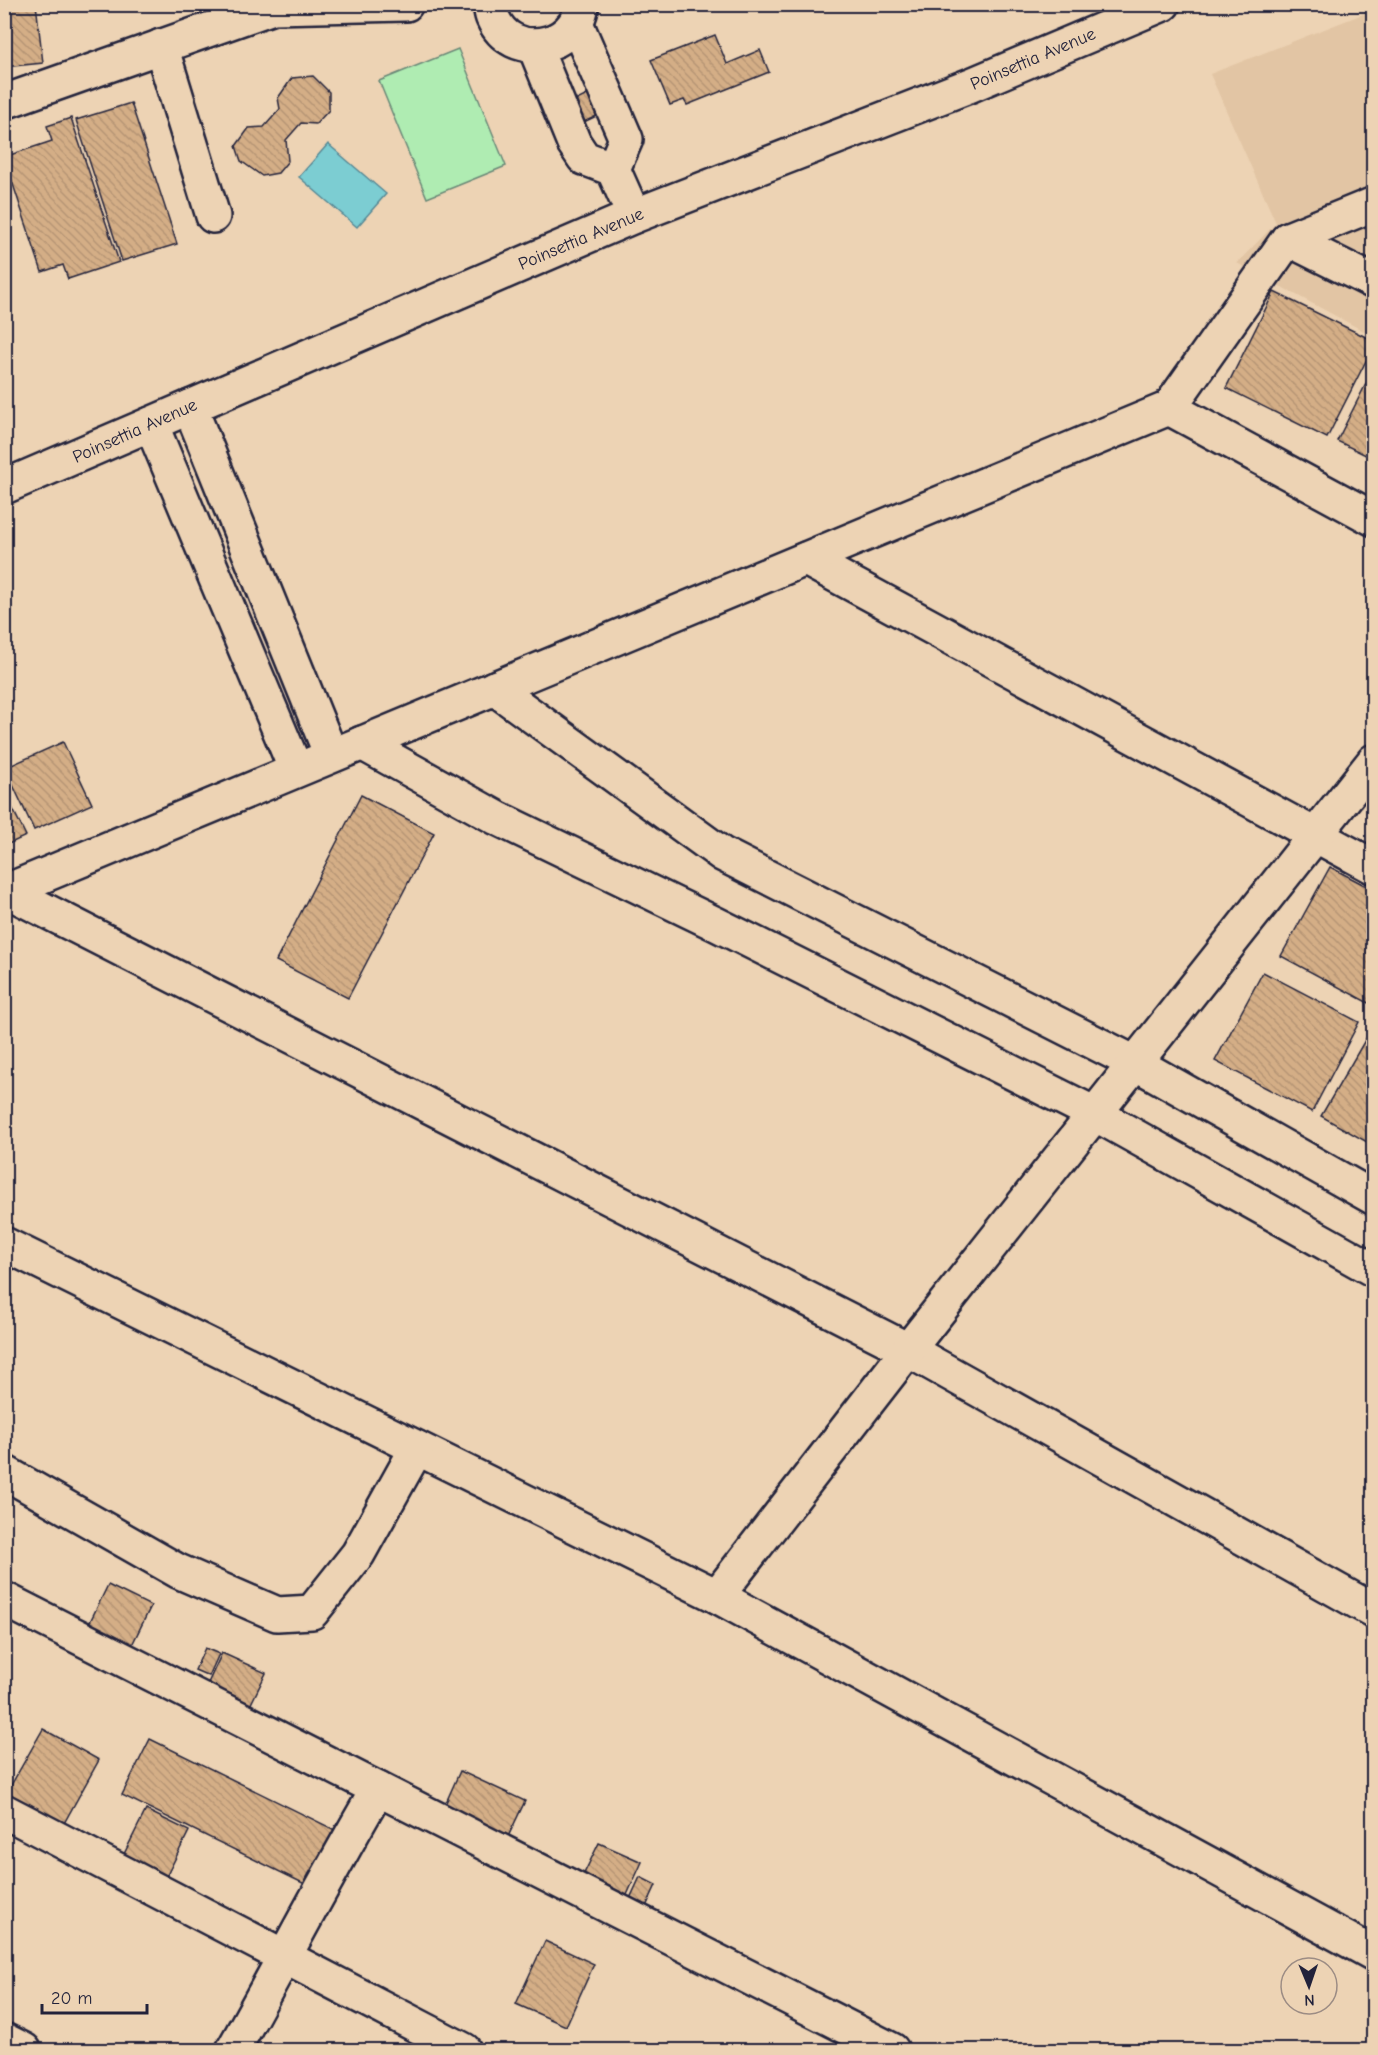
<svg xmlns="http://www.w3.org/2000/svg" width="1378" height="2055" viewBox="0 0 1378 2055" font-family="'Comic Neue',sans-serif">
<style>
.built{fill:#e2c5a4}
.pitch{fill:#afecb2;stroke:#688776;stroke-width:1.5}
.water{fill:#7bcdd2;stroke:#578996;stroke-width:1.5}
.building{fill:url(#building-back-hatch);stroke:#22223b;stroke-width:1.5}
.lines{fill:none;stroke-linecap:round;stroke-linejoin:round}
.minor-casing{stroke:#22223b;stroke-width:38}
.major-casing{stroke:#22223b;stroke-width:38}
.minor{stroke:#edd3b4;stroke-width:33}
.major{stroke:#edd3b4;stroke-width:33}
.labels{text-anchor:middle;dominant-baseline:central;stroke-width:4.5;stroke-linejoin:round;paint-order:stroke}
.street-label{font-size:18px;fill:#22223b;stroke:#edd3b4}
</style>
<defs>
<pattern id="building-back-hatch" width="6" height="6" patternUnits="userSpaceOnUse" patternTransform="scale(1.5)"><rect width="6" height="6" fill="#d4ae86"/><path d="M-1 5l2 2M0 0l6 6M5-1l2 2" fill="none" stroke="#b69575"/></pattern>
</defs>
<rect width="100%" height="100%" fill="#edd3b4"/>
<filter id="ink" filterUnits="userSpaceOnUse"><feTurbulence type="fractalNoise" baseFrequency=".0167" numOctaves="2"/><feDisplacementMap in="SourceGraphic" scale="12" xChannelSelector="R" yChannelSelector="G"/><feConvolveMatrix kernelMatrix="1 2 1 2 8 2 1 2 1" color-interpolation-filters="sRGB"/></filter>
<g filter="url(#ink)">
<path class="built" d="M1373 10V336L1237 263 1276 223 1210 74Z"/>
<path class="pitch" d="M458 49 506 166 427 198 379 81Z"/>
<path class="water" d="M328 144 386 194 357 227 299 177Z"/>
<g class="building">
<path d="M4 4H36L43 63 4 67Z"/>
<path d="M715 35 727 64 760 50 769 72 687 105 684 100 670 105 651 60Z"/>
<path d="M313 76 329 92V110L316 124 301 123 286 140 288 161 278 173 262 176 241 161 236 146 249 128 264 127 280 109 278 98 292 78Z"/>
<path d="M595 91 605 112 582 123 573 102Z"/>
<path d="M131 103 177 244 122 261 76 120Z"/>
<path d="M71 118 119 262 68 279 63 265 42 272 4 157 52 141 47 126Z"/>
<path d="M1274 292 1374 341V345L1327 438 1226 388Z"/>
<path d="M1374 368V459L1337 441Z"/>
<path d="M63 742 92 804 34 830 5 768Z"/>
<path d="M4 791 26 836 4 846Z"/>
<path d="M361 795 434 833 348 998 276 961Z"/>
<path d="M1330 867 1374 890V1006L1281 956Z"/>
<path d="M1263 972 1359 1022 1312 1112 1215 1061Z"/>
<path d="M1372 1028 1374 1029V1146L1321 1116Z"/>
<path d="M108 1585 151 1606 127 1655 84 1634Z"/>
<path d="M205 1648 219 1654 209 1676 195 1670Z"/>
<path d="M222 1653 266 1673 245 1716 202 1696Z"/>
<path d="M43 1729 99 1760 63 1825 6 1794Z"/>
<path d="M150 1739 339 1832 311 1887 122 1795Z"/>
<path d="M460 1771 525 1801 504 1845 440 1816Z"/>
<path d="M146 1810 189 1831 161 1887 118 1866Z"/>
<path d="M599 1843 642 1862 621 1908 577 1888Z"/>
<path d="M640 1877 656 1885 644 1911 628 1903Z"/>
<path d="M545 1941 594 1964 566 2026 516 2004Z"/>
</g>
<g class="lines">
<defs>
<g id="minor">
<path d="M490 4C491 9 491 14 493 18 511 61 576 50 582 4"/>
<path d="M576 23 626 139 613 169"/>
<path d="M534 45 574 143 584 158 613 169 634 216"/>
<path d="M161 46 213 216"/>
<path d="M4 102 273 7 406 4"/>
<path d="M1288 239 1374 282"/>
<path d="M190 407 331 755"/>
<path d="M1169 408 1288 239 1374 204"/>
<path d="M151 424 296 770"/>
<path d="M806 559 1374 867"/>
<path d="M494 688 722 854 1135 1063 1374 1198"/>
<path d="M362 743 497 818 716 924 1095 1114 1374 1270"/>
<path d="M7 891 908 1350 1374 1611"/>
<path d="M4 892 1169 408 1374 519"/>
<path d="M4 1244 717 1596 1374 1954"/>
<path d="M4 1472 178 1571 277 1614 312 1612 358 1554 417 1448"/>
<path d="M717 1596 908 1350 1374 761"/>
<path d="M4 1599 892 2050"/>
<path d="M4 1811 464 2050"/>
<path d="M4 2040 24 2050"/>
<path d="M233 2050C282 1963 327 1875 378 1789"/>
</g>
<path id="major" d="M4 487 634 216 971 85 1163 4"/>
</defs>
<use href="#minor" class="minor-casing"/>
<use href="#major" class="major-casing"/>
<use href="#minor" class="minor"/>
<use href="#major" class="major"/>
</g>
</g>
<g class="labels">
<g class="street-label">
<text transform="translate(1033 59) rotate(-23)">Poinsettia Avenue</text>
<text transform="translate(581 239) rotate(-23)">Poinsettia Avenue</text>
<text transform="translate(135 431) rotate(-24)">Poinsettia Avenue</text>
</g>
</g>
<rect width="1378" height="2055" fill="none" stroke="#edd3b4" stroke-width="24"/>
<rect x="12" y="12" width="1354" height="2031" fill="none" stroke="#22223b" stroke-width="2" filter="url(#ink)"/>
<g transform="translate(1309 1986) rotate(178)"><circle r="28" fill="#edd3b4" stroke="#9c8c84" stroke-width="1.5"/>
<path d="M0-4.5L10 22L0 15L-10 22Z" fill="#22223b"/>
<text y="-9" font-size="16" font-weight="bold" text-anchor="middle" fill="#22223b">N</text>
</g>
<path d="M42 2004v9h105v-9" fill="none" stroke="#22223b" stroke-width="3"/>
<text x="51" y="2004" font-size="18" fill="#22223b" stroke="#edd3b4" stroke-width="4.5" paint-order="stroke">20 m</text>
</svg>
